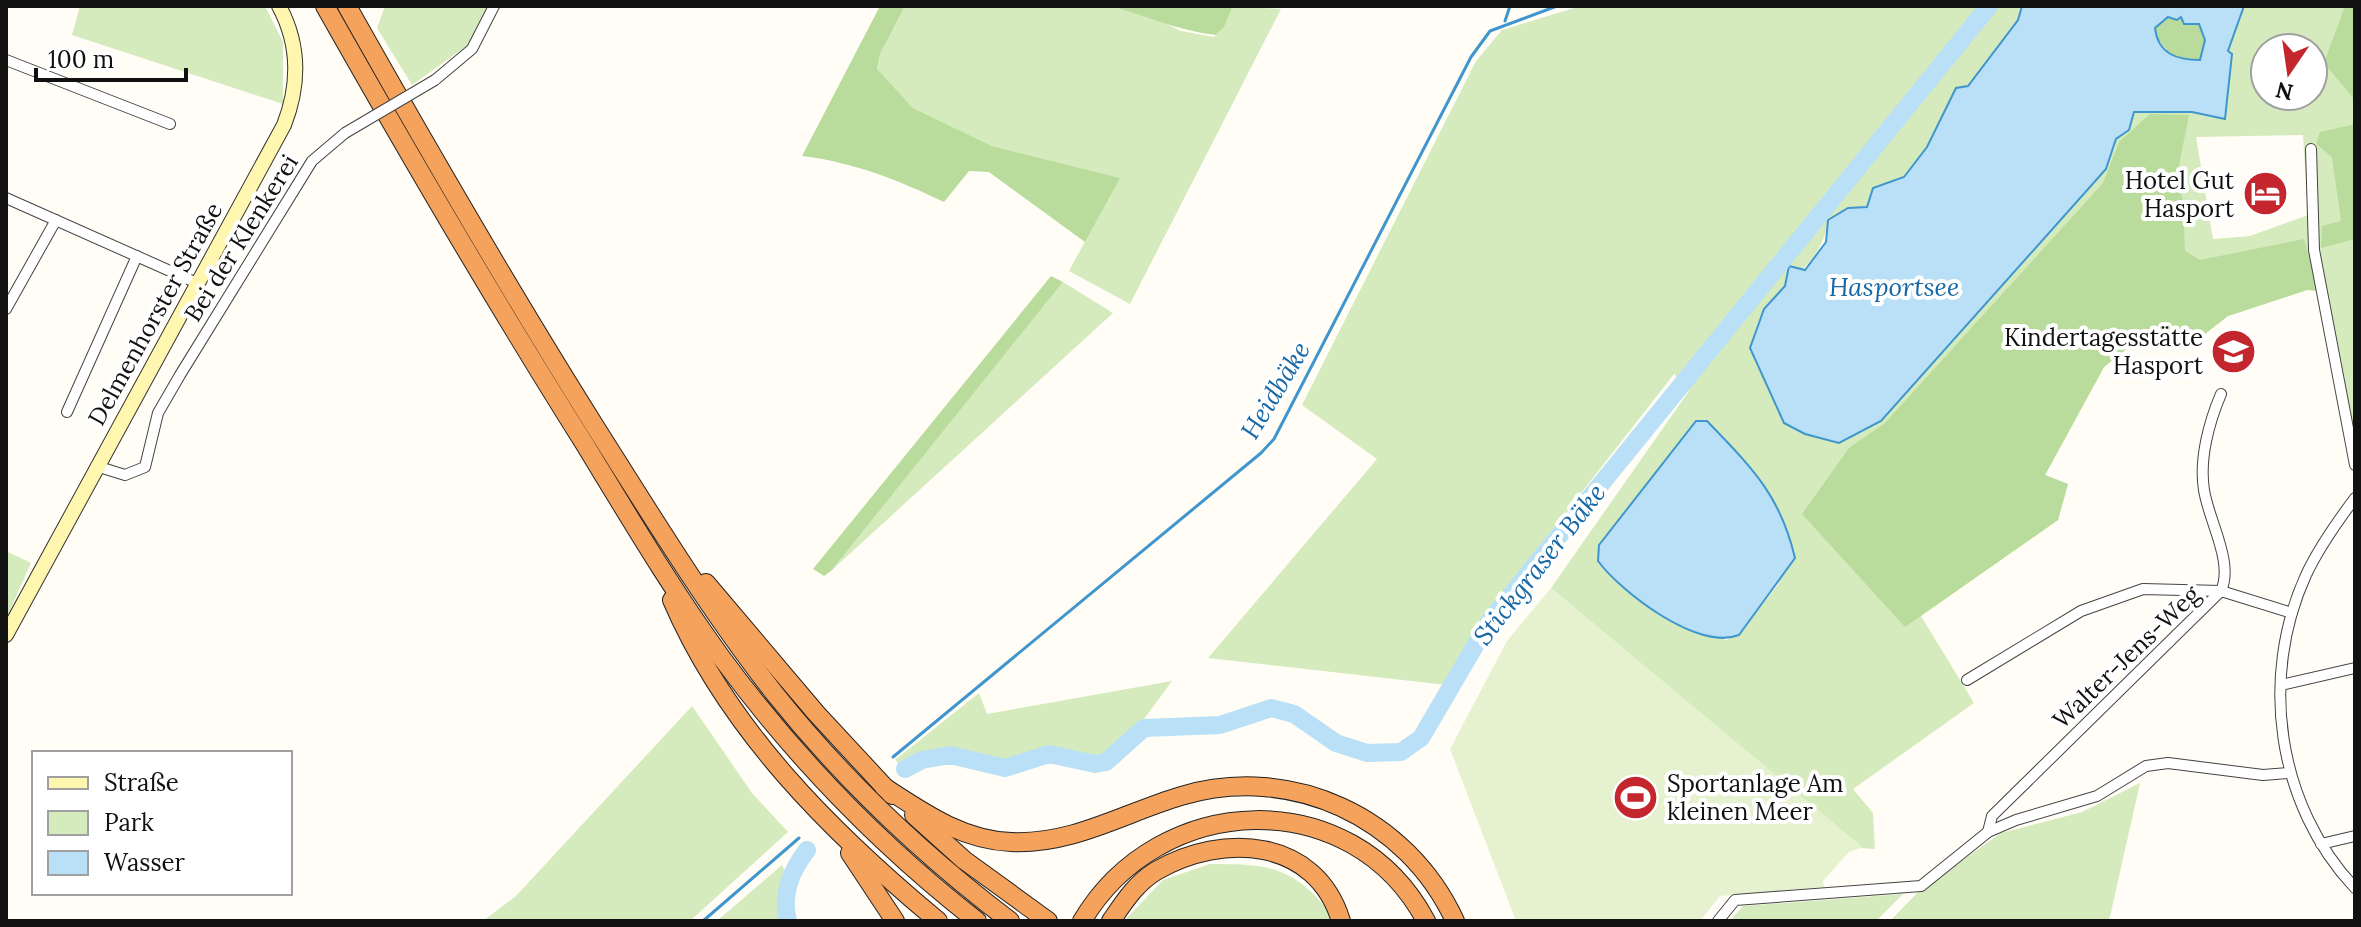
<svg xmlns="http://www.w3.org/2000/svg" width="2361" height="927" viewBox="0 0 2361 927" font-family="Lora,serif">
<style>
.green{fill:#d5ebbd;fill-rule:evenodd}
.forest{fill:#b9dc9c}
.pitch{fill:#e6f2cf}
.water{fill:#b9e0f7;stroke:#3f96cf;stroke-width:2;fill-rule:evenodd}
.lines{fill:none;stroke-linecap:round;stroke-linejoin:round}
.stream{stroke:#3f96cf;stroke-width:3}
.river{stroke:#b9e0f7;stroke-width:18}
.street-casing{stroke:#444;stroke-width:12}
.secondary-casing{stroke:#333;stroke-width:16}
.highway-casing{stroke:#222;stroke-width:20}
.street{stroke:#fff;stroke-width:10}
.secondary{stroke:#fff6b0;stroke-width:14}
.highway{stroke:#f5a25d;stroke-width:18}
.street-bridge-casing{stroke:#444;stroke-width:12;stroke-linecap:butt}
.street-bridge{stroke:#fff;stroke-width:10}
.labels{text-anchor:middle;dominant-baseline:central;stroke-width:8;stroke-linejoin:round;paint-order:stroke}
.poi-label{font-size:24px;fill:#111;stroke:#fff;text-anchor:end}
.street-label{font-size:24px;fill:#111;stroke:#fff}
.water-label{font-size:26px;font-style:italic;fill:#1768a6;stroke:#fff}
</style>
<rect width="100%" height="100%" fill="#fffdf5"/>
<g class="green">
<path d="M80 6H265L283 42V104L72 35Z"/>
<path d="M385 6H489L468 45 412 85 377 28Z"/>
<path d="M905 6H1109L1152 17 1181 31 1214 37 1224 27 1233 6 1281 9 1130 304 1069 271 1119 178 992 146 913 108 877 70 880 54Z"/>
<path d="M1581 6H1981L1815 206 1968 44 1999 6H2022L2018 20 1968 86 1956 88 1927 147 1904 177 1873 188 1867 207 1848 208 1828 220C1823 262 1790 276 1766 307 1758 318 1754 335 1750 349L1784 423 2114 150 2116 139 2129 130 2134 111 2192 112 2225 119 2232 54 2227 52 2244 6H2355V442L2325 291 2307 290 2228 316 2192 344 2134 343 2104 367 2045 475 2068 484 2058 520 1921 616 1974 703 1853 789 1873 813 1875 849 1861 848 1551 588 1689 391 1674 374 1478 625 1447 685 1208 658 1377 459 1302 405 1476 61 1502 30ZM2265 48H2313V96H2265ZM2303 135 2308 215 2250 236 2213 239 2196 137ZM1780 582 1739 634 1726 640 1703 632Z"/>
<path d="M1063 282 1113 313 832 570Z"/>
<path d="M6 551 31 563 6 619Z"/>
<path d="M1172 681 1138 727 1102 758 1038 752 1005 762 964 750H947L901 766 895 760 979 693 987 714Z"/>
<path d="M692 706 752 793 788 832 690 921H483L516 896Z"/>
<path d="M2140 783 2109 921H1890L1919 891 2001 833 2082 812Z"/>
<path d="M1210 864C1269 864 1293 866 1331 914V921H1124L1163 880Z"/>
<path d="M782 865 786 873 780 921H717Z"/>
<path d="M1903 894 1876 921H1730L1743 906Z"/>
</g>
<g class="forest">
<path d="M880 6H905L880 54 877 69 913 108 992 146 1120 178 1085 242 989 172 969 171 944 202C898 180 853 162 802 156Z"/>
<path d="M1109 6H1233L1224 27 1216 35C1178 31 1146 15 1109 6Z"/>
<path d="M2345 6H2355V100L2324 63Z"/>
<path d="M2182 16 2190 23 2199 24 2205 40 2200 60H2174L2155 35 2157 24 2168 17Z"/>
<path d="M2150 114 2189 115 2176 181 2183 200 2185 251 2200 260 2304 239 2319 291 2307 290 2228 316 2192 344 2134 343 2104 367 2045 475 2068 484 2058 520 1905 627 1802 514 1849 448 1885 423 2103 183 2119 142Z"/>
<path d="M2355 124V239L2321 248 2322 226 2341 221 2332 157 2316 144 2320 132Z"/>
<path d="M1051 276 1063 282 832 570 824 576 813 569Z"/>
</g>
<path class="pitch" d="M1551 588 1860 845 1861 848 1849 852 1823 881 1824 887 1720 896 1700 921H1516L1450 749 1507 641Z"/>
<g class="water">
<path d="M2022 6H2244L2228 51 2232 54 2225 119 2192 112H2134L2129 130 2116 139 2106 169 1881 421 1839 443 1805 434 1784 423 1750 348 1764 309 1785 286 1789 266 1805 270 1826 242 1828 220 1848 208 1867 207 1873 188 1904 177 1927 147 1956 88 1968 86 2018 20ZM2168 17 2177 20 2181 17 2184 24H2199L2205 40 2200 60C2177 60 2158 54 2155 28Z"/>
<path d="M1696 421H1707C1751 467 1780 494 1795 558L1739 635C1698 651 1622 593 1598 561L1599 545Z"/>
</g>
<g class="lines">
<g class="stream">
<path d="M1505 21 1510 6"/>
<path d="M893 757 1261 453 1274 439 1471 57 1490 31 1557 6"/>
<path d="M703 921 799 838"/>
</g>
<g class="river">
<path d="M905 769 922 760 950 755 1005 768 1049 754 1095 764 1106 762 1144 728 1220 725 1271 708 1294 714 1336 743 1367 753 1401 752 1421 738 1489 622 1989 6"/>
<path d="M788 921C781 894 791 871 807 850"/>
</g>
<defs>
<g id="street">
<path d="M6 60 170 124"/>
<path d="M435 80 472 49 494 6"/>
<path d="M2311 149 2314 250 2355 465"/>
<path d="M6 198 197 283"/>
<path d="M6 309 56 220"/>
<path d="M67 412 137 256"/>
<path d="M96 466 125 475 145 467 158 413 180 375 312 161 345 133"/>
<path d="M2355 498C2337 522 2319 547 2306 575 2259 678 2277 805 2355 888"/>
<path d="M1967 680 2081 611 2143 589 2221 591 2292 613"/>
<path d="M2281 685 2355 668"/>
<path d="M1988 832 1992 816 2221 591C2234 562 2209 522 2204 490 2199 459 2209 422 2221 394"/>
<path d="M2321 844 2355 836"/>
<path d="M1718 921 1735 900 1921 886 1988 832 2016 820 2097 796 2146 766 2168 763 2263 775 2289 773"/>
</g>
<path id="secondary" d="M6 635 284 125C300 84 300 45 279 6"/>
<g id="highway">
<path d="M325 6C408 153 494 300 584 443 628 515 671 588 721 657 793 755 881 846 977 921"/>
<path d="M347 6C427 148 509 290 596 428 653 518 709 610 775 694 843 779 923 855 1010 921"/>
<path d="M706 583 816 713 892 795"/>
<path d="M672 600C728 730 831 832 938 921"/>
<path d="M884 787C924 813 962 840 1011 842 1072 845 1124 813 1181 796 1291 763 1407 817 1455 921"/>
<path d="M914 815 964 860 1048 921"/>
<path d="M850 853 895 921"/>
<path d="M1082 921C1159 791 1352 782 1426 921"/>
<path d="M1111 921C1124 902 1136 883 1156 871 1223 832 1316 838 1341 921"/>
</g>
</defs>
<use href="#street" class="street-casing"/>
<use href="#secondary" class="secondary-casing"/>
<use href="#highway" class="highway-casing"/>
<use href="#street" class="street"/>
<use href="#secondary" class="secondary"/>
<use href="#highway" class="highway"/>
<defs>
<path id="street-bridge" d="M345 133 435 80"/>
</defs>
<use href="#street-bridge" class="street-bridge-casing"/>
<use href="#street-bridge" class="street-bridge"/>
</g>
<defs>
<symbol id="hotel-disc" viewBox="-11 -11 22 22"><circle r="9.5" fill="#c4262e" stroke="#fff"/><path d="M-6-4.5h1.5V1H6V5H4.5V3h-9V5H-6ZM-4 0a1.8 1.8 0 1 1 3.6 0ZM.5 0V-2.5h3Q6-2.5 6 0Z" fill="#fff"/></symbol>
<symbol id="school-disc" viewBox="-11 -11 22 22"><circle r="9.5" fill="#c4262e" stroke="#fff"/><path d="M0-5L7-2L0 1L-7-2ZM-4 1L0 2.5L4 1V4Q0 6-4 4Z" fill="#fff"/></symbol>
<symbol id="stadium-disc" viewBox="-11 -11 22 22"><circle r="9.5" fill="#c4262e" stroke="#fff"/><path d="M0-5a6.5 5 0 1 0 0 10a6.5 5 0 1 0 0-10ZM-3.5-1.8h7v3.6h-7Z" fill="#fff"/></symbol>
</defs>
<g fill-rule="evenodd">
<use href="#hotel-disc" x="2240" y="168" width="51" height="51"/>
<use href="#school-disc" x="2208" y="326" width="51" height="51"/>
<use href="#stadium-disc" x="1610" y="772" width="51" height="51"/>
</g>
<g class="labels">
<g class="poi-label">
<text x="2234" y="180">Hotel Gut<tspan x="2234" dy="28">Hasport</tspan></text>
<text x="2203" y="337">Kindertagesstätte<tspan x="2203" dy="28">Hasport</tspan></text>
<text x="1667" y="783" text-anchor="start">Sportanlage Am<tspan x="1667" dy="28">kleinen Meer</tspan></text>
</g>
<g class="street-label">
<text transform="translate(241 238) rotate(-58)">Bei der Klenkerei</text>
<text transform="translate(155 314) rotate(-61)">Delmenhorster Straße</text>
<text transform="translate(2126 657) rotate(-44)">Walter-Jens-Weg</text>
</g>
<g class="water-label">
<text x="1894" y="286">Hasportsee</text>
<text transform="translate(1275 390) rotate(-59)">Heidbäke</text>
<text transform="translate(1539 564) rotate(-52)">Stickgraser Bäke</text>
</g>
</g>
<rect width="2361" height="927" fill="none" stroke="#111111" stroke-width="16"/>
<rect x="32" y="751" width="260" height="144" fill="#ffffff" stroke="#a0a0a0" stroke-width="2"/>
<rect x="48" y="777" width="40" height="12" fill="#fff6b0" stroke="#a0a0a0" stroke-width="2"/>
<text x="104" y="791" font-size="24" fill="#111111">Straße</text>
<rect x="48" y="811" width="40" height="24" fill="#d5ebbd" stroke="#a0a0a0" stroke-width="2"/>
<text x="104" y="831" font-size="24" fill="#111111">Park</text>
<rect x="48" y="851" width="40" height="24" fill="#b9e0f7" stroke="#a0a0a0" stroke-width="2"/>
<text x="104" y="871" font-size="24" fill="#111111">Wasser</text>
<g transform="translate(2289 72) rotate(193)"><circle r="38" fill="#ffffff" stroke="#a0a0a0" stroke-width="2"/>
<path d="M0-6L14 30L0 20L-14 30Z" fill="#c4262e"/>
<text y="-12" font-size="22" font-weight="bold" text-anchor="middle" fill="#111111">N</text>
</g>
<path d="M36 68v12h150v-12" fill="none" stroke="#111111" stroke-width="4"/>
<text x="48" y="68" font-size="24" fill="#111111" stroke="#ffffff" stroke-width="6" paint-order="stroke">100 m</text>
</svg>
